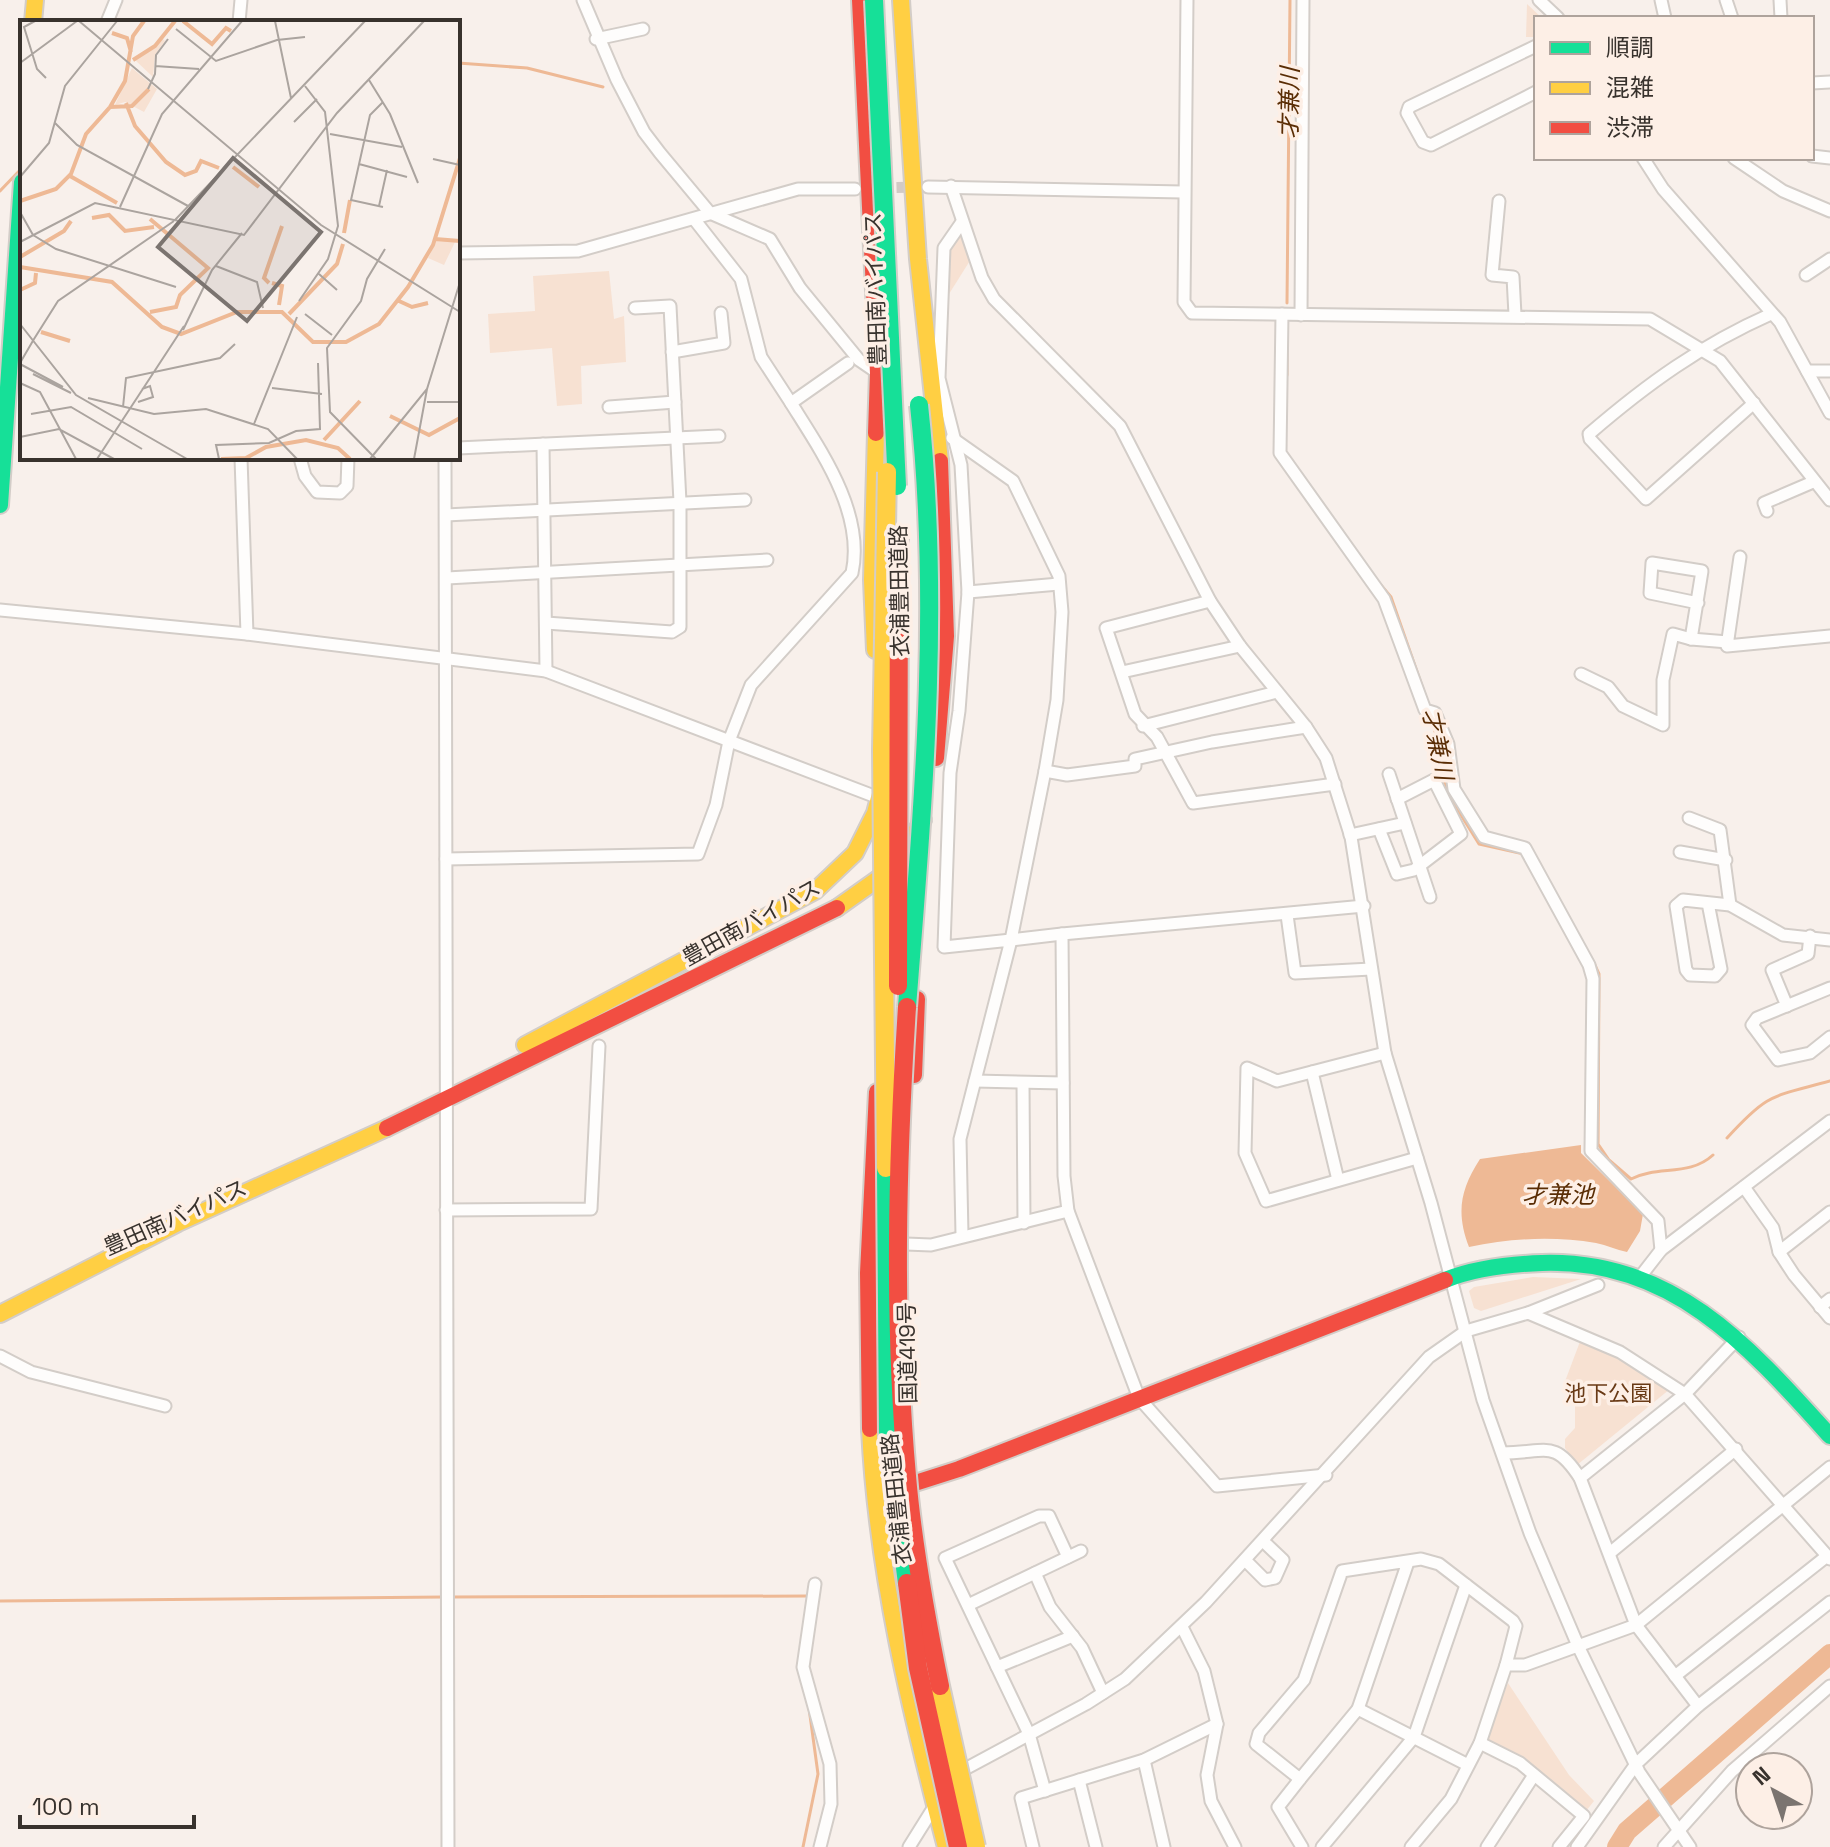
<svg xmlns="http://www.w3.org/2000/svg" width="1830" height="1847" viewBox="0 0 1830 1847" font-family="'Space Grotesk','Noto Sans JP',sans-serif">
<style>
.green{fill:#f7e1d2}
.water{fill:#eeb995}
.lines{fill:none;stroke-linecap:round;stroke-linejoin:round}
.stream{stroke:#eeb995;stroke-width:3}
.river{stroke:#eeb995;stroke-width:20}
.street-tunnel{stroke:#d2cac5;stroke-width:11;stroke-dasharray:11 5.5;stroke-linecap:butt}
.street-casing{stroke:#d3cdc8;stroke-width:15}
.fast-casing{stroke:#d3cdc8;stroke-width:20}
.slow-casing{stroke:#d3cdc8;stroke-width:20}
.jam-casing{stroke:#d3cdc8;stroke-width:20}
.street{stroke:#fefdfc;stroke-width:11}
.fast{stroke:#16e098;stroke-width:16}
.slow{stroke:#ffcf43;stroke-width:16}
.jam{stroke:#f24e42;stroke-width:16}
.fast-bridge-casing{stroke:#d3cdc8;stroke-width:22;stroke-linecap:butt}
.slow-bridge-casing{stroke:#d3cdc8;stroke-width:22;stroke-linecap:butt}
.jam-bridge-casing{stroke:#d3cdc8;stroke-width:22;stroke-linecap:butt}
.fast-bridge{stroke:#16e098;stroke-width:18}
.slow-bridge{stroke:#ffcf43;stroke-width:18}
.jam-bridge{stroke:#f24e42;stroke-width:18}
.labels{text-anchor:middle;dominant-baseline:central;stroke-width:7;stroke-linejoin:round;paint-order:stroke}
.street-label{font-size:22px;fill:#38322d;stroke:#fdefe6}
.park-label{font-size:22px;fill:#693a16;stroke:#fdefe6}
.water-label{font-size:24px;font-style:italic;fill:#5a2d05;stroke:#fdefe6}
.inset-river{fill:none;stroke:#eeb995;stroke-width:4}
.inset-road{fill:none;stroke:#aba49f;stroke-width:2}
.view{fill:#7b7470;fill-opacity:0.15;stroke:#7b7470;stroke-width:4}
.inset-edge{fill:none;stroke:#38322d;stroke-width:4}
</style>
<rect width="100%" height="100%" fill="#f8f0eb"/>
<g class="green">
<path d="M1527 4 1542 18H1536V37H1526Z"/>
<path d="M958 232 963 233 971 259 949 294 947 251Z"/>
<path d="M609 271 614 319 624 316 626 362 581 366 582 404 557 406 552 348 490 353 488 314 535 311 533 276Z"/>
<path d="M1533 1277 1581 1279 1481 1311 1474 1308 1469 1291 1474 1287Z"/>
<path d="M1581 1339 1667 1384 1670 1389 1577 1465 1565 1448V1439L1575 1428V1406L1564 1384Z"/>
<path d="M1508 1683 1569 1775 1594 1801 1586 1811 1518 1755 1489 1742 1487 1735Z"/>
</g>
<path class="water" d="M1581 1145V1153L1643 1214 1640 1231 1627 1252C1616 1250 1607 1245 1596 1243 1554 1236 1511 1238 1469 1247 1456 1213 1460 1190 1480 1159Z"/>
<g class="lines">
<g class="stream">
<path d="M458 63 527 68 603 87"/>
<path d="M0 191 22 168"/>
<path d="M1287 303 1290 0"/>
<path d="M1287 375V322"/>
<path d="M1380 584 1391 597 1430 709"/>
<path d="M1430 717 1440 746 1446 791 1479 844 1524 854"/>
<path d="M1535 857 1585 947"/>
<path d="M1593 961 1599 974 1598 1144 1609 1160 1631 1179C1658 1165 1689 1177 1713 1155"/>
<path d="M1727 1138C1769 1092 1772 1097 1830 1081"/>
<path d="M452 1597 808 1596"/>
<path d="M0 1601 444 1597"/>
<path d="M799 1661 806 1610"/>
<path d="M803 1847 818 1774 809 1708"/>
</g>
<path class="river" d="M1617 1847 1627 1831 1830 1654"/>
<path class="street-tunnel" d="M880 188 919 187"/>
<defs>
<g id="street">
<path d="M583 0 617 80 644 132 660 153 710 213 770 239 800 288 859 360 878 373"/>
<path d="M1187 0 1184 302 1192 313 1650 319 1720 361 1830 500"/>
<path d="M1539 0 1558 18"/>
<path d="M1661 0 1665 18"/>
<path d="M1726 0 1732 18"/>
<path d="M1780 0 1781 18"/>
<path d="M107 22 116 0"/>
<path d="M239 22 241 0"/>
<path d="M596 39 643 29"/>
<path d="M1536 46 1409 107 1407 113 1423 142 1431 145 1536 92"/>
<path d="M1812 83 1830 82"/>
<path d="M1812 156 1830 158"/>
<path d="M1643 158 1663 189 1780 322 1830 413"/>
<path d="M1734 158 1783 191 1830 211"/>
<path d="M951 186 982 278 994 299 1120 426 1210 601 1240 646 1306 727 1326 758 1351 837 1385 1053 1431 1203 1483 1400 1530 1533 1579 1648 1639 1772 1690 1847"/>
<path d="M928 187 1183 192"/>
<path d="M1499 201 1492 275 1513 277 1515 315"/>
<path d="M694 219 741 279 761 357 791 403"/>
<path d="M458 253 578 251 798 189H855"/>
<path d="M1806 275 1830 259"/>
<path d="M1282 314 1280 453 1384 599 1425 710 1435 713 1448 744 1454 789 1484 837 1525 848 1589 965 1593 979 1591 1151 1658 1221 1661 1250"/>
<path d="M1301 315 1303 0"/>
<path d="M672 352 724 343 721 313"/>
<path d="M1807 371H1830"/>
<path d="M1754 403 1646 499 1590 439 1589 434C1647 384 1701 345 1771 314"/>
<path d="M609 407 675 402"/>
<path d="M952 438 1013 481 1059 576 1062 612 1057 700 1045 771"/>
<path d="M543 444 546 671"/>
<path d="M458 448 719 436"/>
<path d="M241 458 247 634"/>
<path d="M300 458 305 476 317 492 340 493 347 486 348 458"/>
<path d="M445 458 448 1847"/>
<path d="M1767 511 1764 503 1813 482"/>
<path d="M446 515 745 500"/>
<path d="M1740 557 1727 646 1830 636"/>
<path d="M447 578 767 560"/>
<path d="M968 592 1059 584"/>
<path d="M1210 601 1106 628 1135 714 1157 737 1193 803 1335 784"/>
<path d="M1698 603 1650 593 1652 563 1702 571 1691 639 1728 642"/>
<path d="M0 610 247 634 546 671 879 798"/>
<path d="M546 623 672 632 680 627V502L670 306 635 308"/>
<path d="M1122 672 1240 646"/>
<path d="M1581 674 1608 687 1623 706 1663 725V680L1673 634 1691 639"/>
<path d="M1143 726 1277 692"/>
<path d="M1306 727 1212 742 1135 759V766L1067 775 1045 771 1011 940 1062 934 1064 1176 1068 1211 1139 1398 1217 1486 1326 1475"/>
<path d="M1389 774 1430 897"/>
<path d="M1689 818 1720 830 1730 905"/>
<path d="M1379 829 1397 874 1414 870 1461 834 1434 780 1397 799"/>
<path d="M1350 835 1405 823"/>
<path d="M1680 852 1726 860"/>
<path d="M446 859 698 854 716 805 729 741 751 685 852 573C865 513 821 451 791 403L848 363"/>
<path d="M1708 903 1721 969 1715 976 1690 975 1686 970 1676 906 1683 900 1730 905 1783 935 1830 940"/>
<path d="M1287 915 1295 973 1371 969"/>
<path d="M1062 934 1364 906"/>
<path d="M1830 988 1757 1018 1752 1025 1778 1060 1810 1053 1830 1037"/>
<path d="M1787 1006 1772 970 1808 954 1810 936"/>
<path d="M1385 1053 1277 1081 1247 1068 1245 1153 1266 1201 1417 1158"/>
<path d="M1312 1072 1338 1180"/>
<path d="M975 1081 1063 1083"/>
<path d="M1023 1083 1024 1223"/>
<path d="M1744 1187 1773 1228 1779 1252 1794 1275 1830 1318"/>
<path d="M446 1210 591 1209 599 1046"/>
<path d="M962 1235 960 1139 1011 940 944 947 950 773 959 711 968 592 961 465 939 378 944 248 962 222"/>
<path d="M906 1244 931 1245 1068 1211"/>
<path d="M1779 1252 1830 1212"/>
<path d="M1640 1277 1661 1250 1830 1121"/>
<path d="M1820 1307 1830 1299"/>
<path d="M1528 1313 1598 1285"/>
<path d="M0 1356 31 1372 165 1406"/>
<path d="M1503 1453C1546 1453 1554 1438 1580 1478"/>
<path d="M1611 1552 1736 1449"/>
<path d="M1245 1560 1265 1580 1275 1578 1283 1560 1263 1541"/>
<path d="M1408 1562 1358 1709 1300 1779 1256 1744 1259 1733 1304 1680 1342 1571 1421 1559 1439 1564 1513 1621 1516 1626 1506 1665"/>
<path d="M1035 1573 1050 1607 1082 1648 1103 1693"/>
<path d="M815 1584 803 1667 830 1764 831 1804 820 1847"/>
<path d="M968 1605 1081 1551"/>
<path d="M1182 1627 1204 1671 1217 1724 1207 1775 1211 1801 1235 1847"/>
<path d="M997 1667 1073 1636"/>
<path d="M1675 1676 1827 1556"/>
<path d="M1698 1706 1636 1625 1580 1478 1685 1394 1739 1337"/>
<path d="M1358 1709 1468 1765"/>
<path d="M1480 1743 1520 1763 1584 1816 1559 1847"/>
<path d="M1144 1760 1164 1847"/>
<path d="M958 1778 965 1769 1086 1704 1125 1679 1206 1602 1429 1357 1466 1331 1528 1313 1620 1352 1685 1394 1830 1559"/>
<path d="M1300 1779 1278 1807 1302 1847"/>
<path d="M1079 1780 1096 1847"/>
<path d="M1045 1791 1029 1734 945 1558 1039 1516H1049L1068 1557"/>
<path d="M909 1847 934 1807"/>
<path d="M1033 1847 1021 1798 1144 1760 1217 1724"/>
<path d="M1322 1847 1414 1737 1466 1585"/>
<path d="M1411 1847 1451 1799 1480 1743 1506 1665H1525L1636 1625 1830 1467"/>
<path d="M1487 1847 1534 1775"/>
<path d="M1577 1847 1636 1764 1698 1706 1830 1602"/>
<path d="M1664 1847 1732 1771 1830 1686"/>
</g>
<g id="fast">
<path d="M0 505 22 182"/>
<path d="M1445 1280C1475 1268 1510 1264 1542 1263 1673 1259 1749 1346 1830 1436"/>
</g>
<g id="slow">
<path d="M901 0 918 259 940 461"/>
<path d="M33 22 35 0"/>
<path d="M875 650 872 580 876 433"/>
<path d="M837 908 892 869 923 820"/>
<path d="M525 1045 815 891 855 853 875 813 880 794"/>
<path d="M0 1314 178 1223 387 1128"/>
<path d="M870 1429C877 1572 910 1710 946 1847"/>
</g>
<g id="jam">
<path d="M860 0 878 373 876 433"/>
<path d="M936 758 946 636 940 461"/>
<path d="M914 1075 917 999"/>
<path d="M387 1128 837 908"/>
<path d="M870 1429 868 1273 877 1092"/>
<path d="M898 1484H912L959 1469 1445 1280"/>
</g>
</defs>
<use href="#street" class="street-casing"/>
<use href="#fast" class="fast-casing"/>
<use href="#slow" class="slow-casing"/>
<use href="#jam" class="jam-casing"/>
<use href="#street" class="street"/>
<use href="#fast" class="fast"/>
<use href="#slow" class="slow"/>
<use href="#jam" class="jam"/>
<defs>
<g id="fast-bridge">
<path d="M874 0 897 486"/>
<path d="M907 1007C923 805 941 607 919 405"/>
<path d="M886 1168 888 1436 907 1583"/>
</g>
<g id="slow-bridge">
<path d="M886 1168 882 750 887 472"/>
<path d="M940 1686 976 1847"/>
</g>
<g id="jam-bridge">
<path d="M898 986 899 534"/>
<path d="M907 1007C897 1162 893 1321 907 1476 913 1547 926 1617 940 1686"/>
<path d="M907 1583 918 1668 958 1847"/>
</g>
</defs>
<use href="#fast-bridge" class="fast-bridge-casing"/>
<use href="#slow-bridge" class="slow-bridge-casing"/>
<use href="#jam-bridge" class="jam-bridge-casing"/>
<use href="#fast-bridge" class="fast-bridge"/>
<use href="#slow-bridge" class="slow-bridge"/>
<use href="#jam-bridge" class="jam-bridge"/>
</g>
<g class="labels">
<g class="street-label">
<text transform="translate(875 289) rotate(-92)">豊田南バイパス</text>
<text transform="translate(899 591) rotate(-91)">衣浦豊田道路</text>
<text transform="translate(751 922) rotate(-29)">豊田南バイパス</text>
<text transform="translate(175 1217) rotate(-24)">豊田南バイパス</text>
<text transform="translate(907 1353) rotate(-91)">国道419号</text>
<text transform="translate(896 1499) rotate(-96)">衣浦豊田道路</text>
</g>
<g class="park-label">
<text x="1608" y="1393">池下公園</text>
</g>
<g class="water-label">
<text transform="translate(1289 103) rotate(-89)">才兼川</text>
<text transform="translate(1438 744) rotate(79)">才兼川</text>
<text x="1558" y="1194">才兼池</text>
</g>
</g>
<g transform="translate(20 20)">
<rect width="440" height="440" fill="#f8f0eb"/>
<path d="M142 18 145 21 135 35 133 57 115 40ZM112 48 137 69 124 92 105 82 95 85ZM417 220 435 222 424 245 408 238Z" fill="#f7e1d2"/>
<path class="inset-river" d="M163 1 192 24 206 8 211 11M92 13 107 18 111 32M113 40 135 26 155 1M106 83 115 106 146 142 165 155 176 151 181 141 199 148M90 87 112 86 129 69M213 147 239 167M50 156 97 183M0 181 36 169 51 154 66 114 90 87 105 61 113 16 124 1M72 198 89 195 105 211 134 207M324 213 330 180M415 219 440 221M0 237 44 211 51 201M0 247 92 262 142 307 161 314 217 292H262L293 322H326L359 304 388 267 413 225 440 138M249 263 244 258 262 206M252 263 262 266 259 285M0 270 15 263 16 253M379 281 392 287 408 283M130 292 156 287 160 275 188 248 130 199M269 294 317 244 323 224M21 312 50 321M370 396 409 415 440 398M304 420 340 381M201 439 226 438 246 427 286 420 318 428 330 439"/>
<path class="inset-road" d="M15 1 4 7 17 49 26 58M59 1 301 205 440 292M255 1 271 78M156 9 196 41 257 20 285 17M0 43 57 1M135 46 179 49M349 60 370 94 398 163M128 69 135 54 136 35 148 19M274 102 297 79M35 103 57 125 168 186M310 114 382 127M413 139 440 145M339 144 387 157M0 157 29 123 45 66 97 1M359 186 367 150M100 187 142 94 222 1M363 187 331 180 350 95 363 82M0 192 13 215M155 200 345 1M13 215 36 229 156 267M0 222 75 183 224 215 317 93 404 1M196 246 237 262 243 288M299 254 317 270M279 281 308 239 318 206 305 92 285 66M285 294 312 315M0 304 56 375 167 439M163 310 192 250 222 213M14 319 38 281 154 201M0 343 14 319M0 344 43 367M13 354 51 373M0 363 20 372 56 439M252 368 302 374M68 378 134 394 186 389 248 409 277 439M118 382 133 377 130 366 122 369M407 382H440M103 387 106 358 200 338 215 324M11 394 51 387 122 429M234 404 277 297M0 417 39 409 94 439M77 439 164 306M199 439 196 425 249 423 276 411 300 409 298 343M350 439 407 369 440 262M356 439 310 392 307 328 341 281 347 259 365 229M394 439 407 369"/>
<path class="view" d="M213 138 301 212 227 301 138 227Z"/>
<rect width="440" height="440" class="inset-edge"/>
</g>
<rect x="1534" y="16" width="280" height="144" fill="#fdefe6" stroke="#aea39c" stroke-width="2"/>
<rect x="1550" y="42" width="40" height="12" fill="#16e098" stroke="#aea39c" stroke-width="2"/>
<text x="1606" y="56" font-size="24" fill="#38322d">順調</text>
<rect x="1550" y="82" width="40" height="12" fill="#ffcf43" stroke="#aea39c" stroke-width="2"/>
<text x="1606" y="96" font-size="24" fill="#38322d">混雑</text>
<rect x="1550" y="122" width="40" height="12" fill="#f24e42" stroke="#aea39c" stroke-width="2"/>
<text x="1606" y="136" font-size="24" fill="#38322d">渋滞</text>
<g transform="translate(1774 1791) rotate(320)"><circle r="38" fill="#fdefe6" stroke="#aea39c" stroke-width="2"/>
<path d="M0-6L14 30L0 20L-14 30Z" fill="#7b7470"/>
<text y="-12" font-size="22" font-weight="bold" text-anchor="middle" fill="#38322d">N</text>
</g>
<path d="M20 1815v12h174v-12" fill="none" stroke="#38322d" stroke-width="4"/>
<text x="32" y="1815" font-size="24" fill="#38322d" stroke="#fdefe6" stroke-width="6" paint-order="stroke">100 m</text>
</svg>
